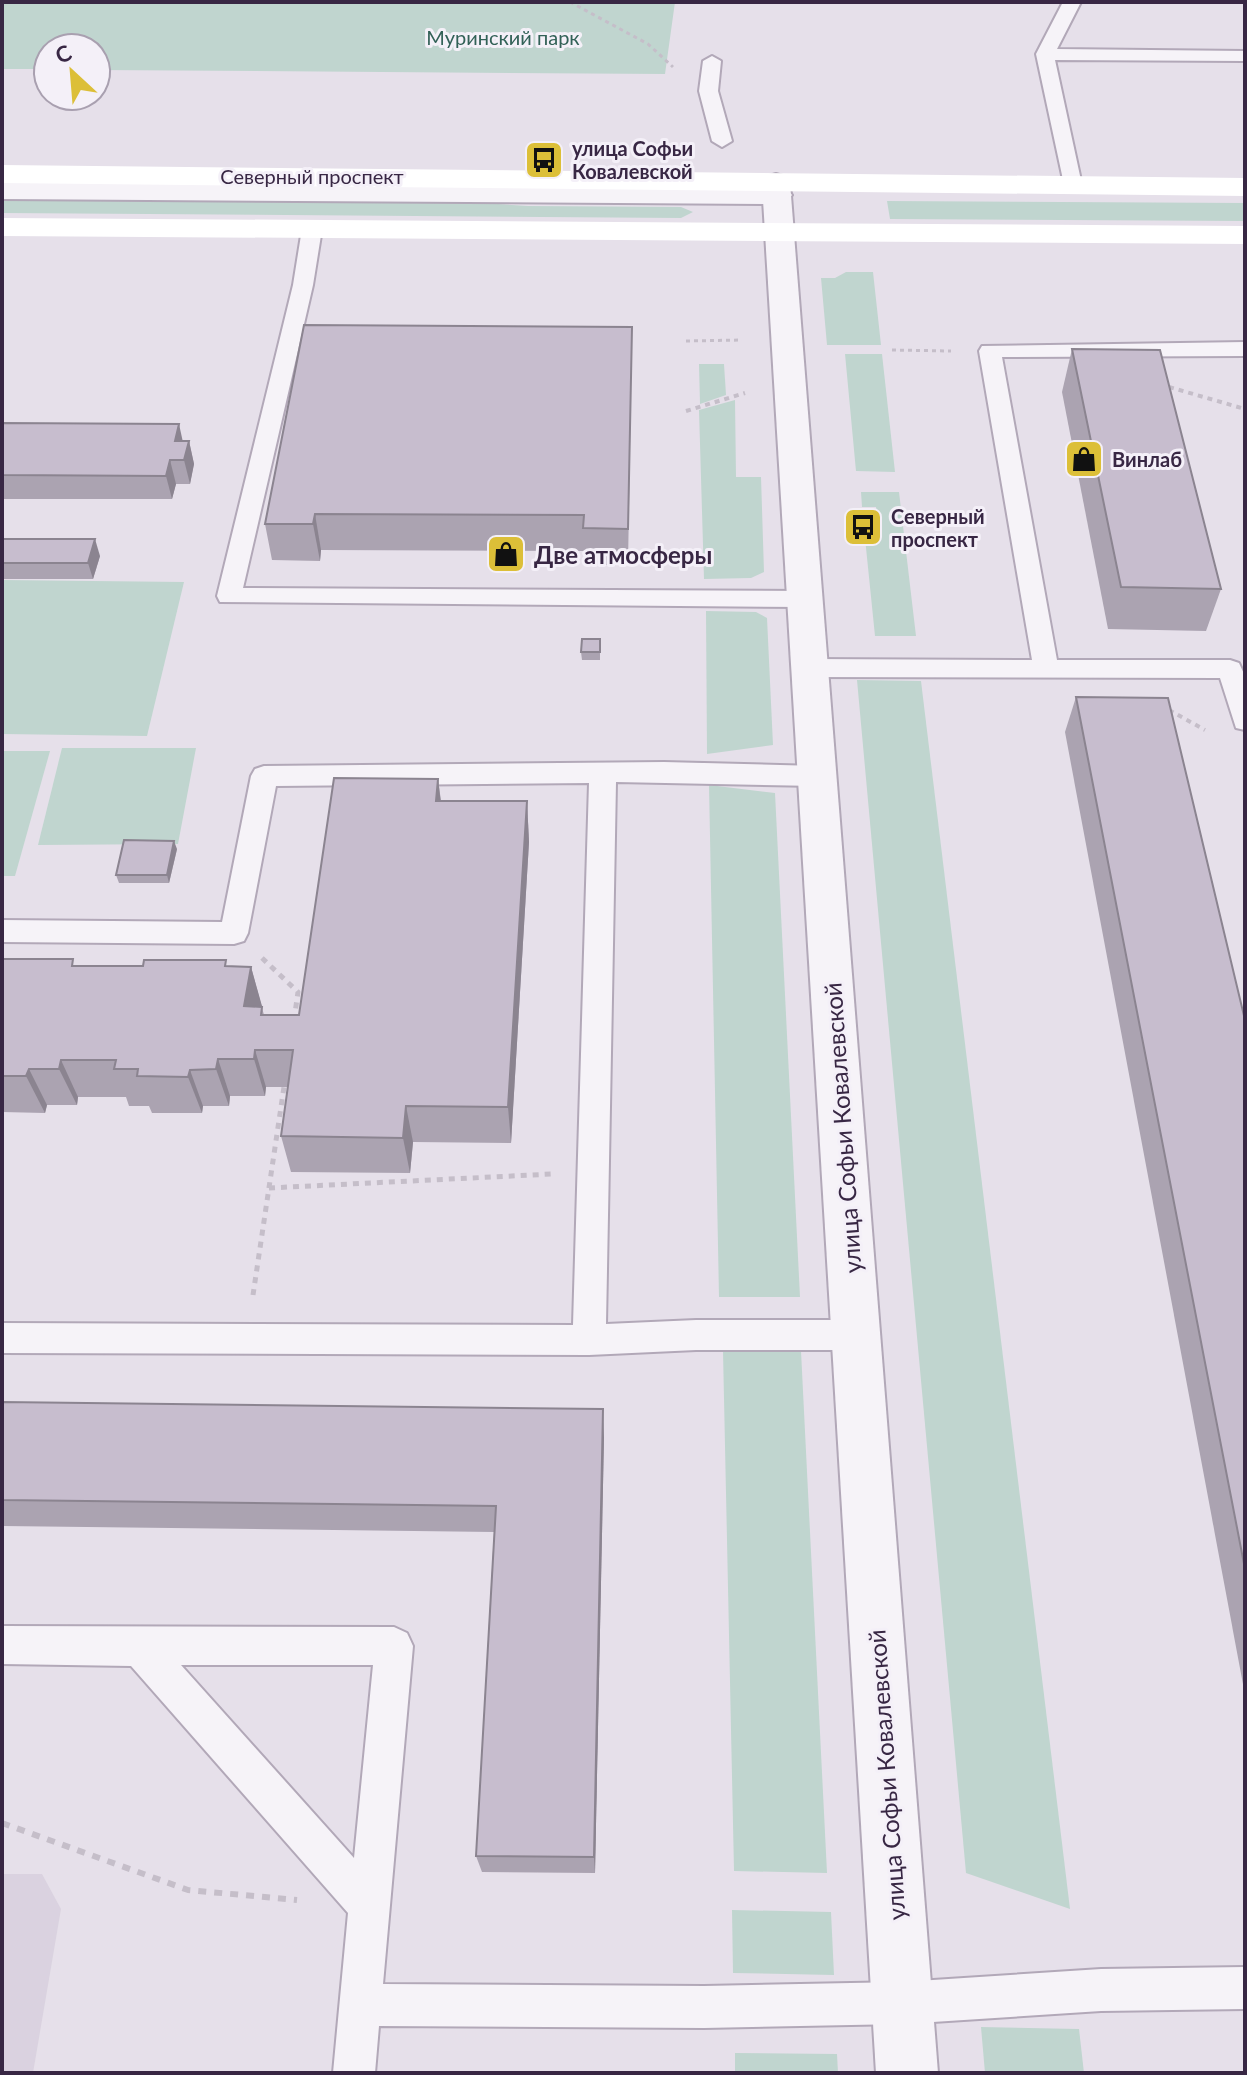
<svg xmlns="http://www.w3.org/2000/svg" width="1247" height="2075" viewBox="0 0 1247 2075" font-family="Lato,sans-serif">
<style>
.built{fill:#dad2e0}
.green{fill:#c0d5cf}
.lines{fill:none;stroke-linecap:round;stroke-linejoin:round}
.service-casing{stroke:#b2a8b8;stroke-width:4}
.minor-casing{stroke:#b2a8b8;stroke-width:4}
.tertiary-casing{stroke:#b2a8b8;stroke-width:4}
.path-far3{stroke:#c5bec9;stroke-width:3;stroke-dasharray:4 4;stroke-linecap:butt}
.path-far2{stroke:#c5bec9;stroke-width:4;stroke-dasharray:5 5;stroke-linecap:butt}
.path-far1{stroke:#c5bec9;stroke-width:5;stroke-dasharray:6 6;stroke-linecap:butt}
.path{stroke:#c5bec9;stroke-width:6;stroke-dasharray:8 8;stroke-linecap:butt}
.service{fill:#f6f3f8;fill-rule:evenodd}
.minor{fill:#f6f3f8;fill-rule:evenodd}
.tertiary{fill:#f6f3f8;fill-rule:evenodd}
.secondary{fill:#fff;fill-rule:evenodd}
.wall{fill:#aba3b1}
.shaded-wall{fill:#8b8490}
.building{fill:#c7bdce;stroke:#8b8490;stroke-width:2}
.labels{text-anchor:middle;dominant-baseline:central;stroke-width:6;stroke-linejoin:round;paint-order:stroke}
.far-park-label{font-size:20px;fill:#326157;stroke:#f4f0f8}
.far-poi-label{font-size:20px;font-weight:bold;fill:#382744;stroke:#f4f0f8;text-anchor:start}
.far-street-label{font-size:20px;fill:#382744;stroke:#f4f0f8}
.poi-label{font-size:24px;font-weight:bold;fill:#382744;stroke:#f4f0f8;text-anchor:start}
.street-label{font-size:24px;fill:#382744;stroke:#f4f0f8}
</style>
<rect width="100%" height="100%" fill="#e6e0ea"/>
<path class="built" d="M2 1874H42L61 1909 33 2073H2Z"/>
<g class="green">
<path d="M2 2H675L665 74 96 70V48H48V69H2Z"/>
<path d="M2 195 406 198 528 206 681 207 693 212 681 218 2 213Z"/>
<path d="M887 201 1245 203V221L890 219Z"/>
<path d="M846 272H873L881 345H827L821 278H835Z"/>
<path d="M845 354H882L895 472 856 471Z"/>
<path d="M699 364H724L726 395 700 404Z"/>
<path d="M735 400 736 477H761L764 572 751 578 704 579 699 410Z"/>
<path d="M861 492H899L916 636H875L865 538H879L876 507H862Z"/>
<path d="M2 580 184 582 147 736 2 734Z"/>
<path d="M706 611 756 612 767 618 773 745 707 754Z"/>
<path d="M857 680 921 681 1070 1909 966 1873Z"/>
<path d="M62 748H196L178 844 38 845Z"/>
<path d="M2 751H50L15 876H2Z"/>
<path d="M709 785 775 793 800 1297H719Z"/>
<path d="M723 1351H801L827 1873 734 1871Z"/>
<path d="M732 1910 831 1912 834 1975 733 1973Z"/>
<path d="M981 2027 1079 2029 1084 2073H985Z"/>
<path d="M735 2053 837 2054 838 2073H735Z"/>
</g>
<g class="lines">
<defs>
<g id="service">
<path d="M1063 2H1081L1057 49 1245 51V61L1055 60 1082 185 1072 191 1065 189 1036 54Z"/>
<path d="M712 56 721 61 718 91 732 141 722 147 712 141 699 91 703 61Z"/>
<path d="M312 223 322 229 313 285 243 588 805 591 814 593 817 599 814 605 805 607 220 602 217 596 293 285 302 229Z"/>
<path d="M1245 342V356L1002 357 1057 660H1230L1239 663 1245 676V730L1236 728 1220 678 809 677 800 674 796 668 800 662 809 659 1032 660 979 351 982 346Z"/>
<path d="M664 762 817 766 826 769 830 776 826 783 817 786 616 782 606 1324 696 1320H856L868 1324 873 1335 868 1346 856 1350H696L589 1355 2 1353V1323L573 1325 589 783 276 786 248 933 244 941 234 944 2 942V920L222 922 251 776 255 769 264 766Z"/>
<path d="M2 1626 394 1627 407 1633 413 1646 383 1984 704 1986 902 1982 1101 1969 1245 1967V2009L1101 2011 902 2024 704 2028 379 2026 375 2073H333L348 1913 131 1666 2 1664ZM181 1665H373L354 1858Z"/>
</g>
<path id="minor" d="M2 181 777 186 787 189 792 195 787 201 777 204 2 199Z"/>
<path id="tertiary" d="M776 174 786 177 790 183 938 2073H876L762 183 766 177Z"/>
</defs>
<use href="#service" class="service-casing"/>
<use href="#minor" class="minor-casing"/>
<use href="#tertiary" class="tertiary-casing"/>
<g class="path-far3">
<path d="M570 2 648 44 673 67"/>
<path d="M686 341 742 340"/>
<path d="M892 350 951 351"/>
</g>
<g class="path-far2">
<path d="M1169 387 1245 409"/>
<path d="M686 411 745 393"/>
<path d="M1169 710 1205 730"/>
</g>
<g class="path-far1">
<path d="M262 958 298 992 294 1020"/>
<path d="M269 1188 552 1174"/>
<path d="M253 1295 284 1087"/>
</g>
<path class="path" d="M2 1823 188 1890 297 1900"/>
<use href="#service" class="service"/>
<use href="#minor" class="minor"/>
<use href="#tertiary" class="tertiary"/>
<g class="secondary">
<path d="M2 165 1245 178V196L2 183Z"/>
<path d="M2 218 1245 226V244L2 236Z"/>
</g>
</g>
<g class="wall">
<path d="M632 327 628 565H584V551L321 550 320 561 272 560 265 524Z"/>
<path d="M1072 349 1221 589 1206 631 1108 629 1062 392Z"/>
<path d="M2 423 189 441 194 464 190 484H176L172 499H2Z"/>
<path d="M2 539 100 556 93 579H2Z"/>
<path d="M600 639V660H582L581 652Z"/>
<path d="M1076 697 1245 1020V1695L1065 732Z"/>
<path d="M438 779 441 801H527L529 842 511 1143 413 1142 410 1173 291 1172 281 1136 288 1087H266L265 1096H230L229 1106H203L202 1113H152L149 1106H129L126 1097H78L77 1105H47L45 1113 2 1112V959L76 966 251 967 264 1015H299Z"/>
<path d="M177 849 169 883H119L116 875Z"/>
<path d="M2 1402 604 1437 595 1873 482 1872 476 1856 494 1532 2 1526Z"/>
</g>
<g class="shaded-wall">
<path d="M179 424 184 447 175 441Z"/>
<path d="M189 441 194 464 190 484 184 460Z"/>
<path d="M170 460 176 484 172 499 166 476Z"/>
<path d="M315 514 321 550 320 561 313 524Z"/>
<path d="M95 539 100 556 93 579 88 563Z"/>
<path d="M438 779 443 820 436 801Z"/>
<path d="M527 801 529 842 511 1143 508 1107Z"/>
<path d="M174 841 177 849 169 883 167 875Z"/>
<path d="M251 967 262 1006 255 1044 244 1006Z"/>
<path d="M255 1050 266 1087 265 1096 254 1059Z"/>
<path d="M218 1059 230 1096 229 1106 216 1069Z"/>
<path d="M61 1060 78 1097 77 1105 59 1069Z"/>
<path d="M29 1069 47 1105 45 1113 26 1076Z"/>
<path d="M190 1070 203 1106 202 1113 188 1077Z"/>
<path d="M406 1106 413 1142 410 1173 403 1138Z"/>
<path d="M603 1409 604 1437 595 1873 594 1857Z"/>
</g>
<g class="building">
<path d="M304 325 632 327 628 529 583 528 584 515 315 514 313 524H265Z"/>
<path d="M1072 349 1160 350 1221 589 1121 587Z"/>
<path d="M2 423 179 424 175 441H189L184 460H170L166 476 2 475Z"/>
<path d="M2 539H95L88 563H2Z"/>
<path d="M582 639H600V652H581Z"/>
<path d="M1076 697 1168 698 1245 1020V1569Z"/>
<path d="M334 778 438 779 436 801H527L508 1107 406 1106 403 1138 281 1136 293 1050H255L254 1059H218L216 1069 190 1070 188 1077 137 1076 138 1069H114L116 1060H61L59 1069H29L26 1076H2V959H73L72 966H143L144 960H226L225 966 251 967 244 1006 262 1007 261 1015H299Z"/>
<path d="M124 840 174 841 167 875H116Z"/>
<path d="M2 1402 603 1409 594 1857 476 1856 496 1506 2 1500Z"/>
</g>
<defs>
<symbol id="bus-square" viewBox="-11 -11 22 22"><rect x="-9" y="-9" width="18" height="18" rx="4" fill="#dcbf38" stroke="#f4f0f8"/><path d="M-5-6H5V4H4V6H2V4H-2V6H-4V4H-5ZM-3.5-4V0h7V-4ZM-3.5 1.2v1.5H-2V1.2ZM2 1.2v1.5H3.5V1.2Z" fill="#111"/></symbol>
<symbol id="shop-square" viewBox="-11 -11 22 22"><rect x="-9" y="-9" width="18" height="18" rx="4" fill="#dcbf38" stroke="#f4f0f8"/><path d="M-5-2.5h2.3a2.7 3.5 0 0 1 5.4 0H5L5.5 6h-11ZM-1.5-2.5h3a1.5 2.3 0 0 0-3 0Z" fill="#111"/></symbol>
</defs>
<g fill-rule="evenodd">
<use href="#bus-square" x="522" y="138" width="44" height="44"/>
<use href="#shop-square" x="1062" y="437" width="44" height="44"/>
<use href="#bus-square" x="841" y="505" width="44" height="44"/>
<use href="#shop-square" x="484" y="532" width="44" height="44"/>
</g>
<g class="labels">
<g class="far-park-label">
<text x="503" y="37">Муринский парк</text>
</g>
<g class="far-poi-label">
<text x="572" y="148">улица Софьи<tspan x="572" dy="23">Ковалевской</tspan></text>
<text x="1112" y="459">Винлаб</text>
<text x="891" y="516">Северный<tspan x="891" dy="23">проспект</tspan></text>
</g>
<g class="far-street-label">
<text x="312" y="176">Северный проспект</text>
</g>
<g class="poi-label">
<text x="534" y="554">Две атмосферы</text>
</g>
<g class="street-label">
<text transform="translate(842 1128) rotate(-94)">улица Софьи Ковалевской</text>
<text transform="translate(886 1775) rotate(-94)">улица Софьи Ковалевской</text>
</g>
</g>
<rect width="1247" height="2075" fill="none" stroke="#382744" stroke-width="8"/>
<g transform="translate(72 72) rotate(334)"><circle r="38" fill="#f4f0f8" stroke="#a9a0b0" stroke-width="2"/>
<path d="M0-6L14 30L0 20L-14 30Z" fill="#dcbf38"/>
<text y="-12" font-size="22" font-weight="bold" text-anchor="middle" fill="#382744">С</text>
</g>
</svg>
